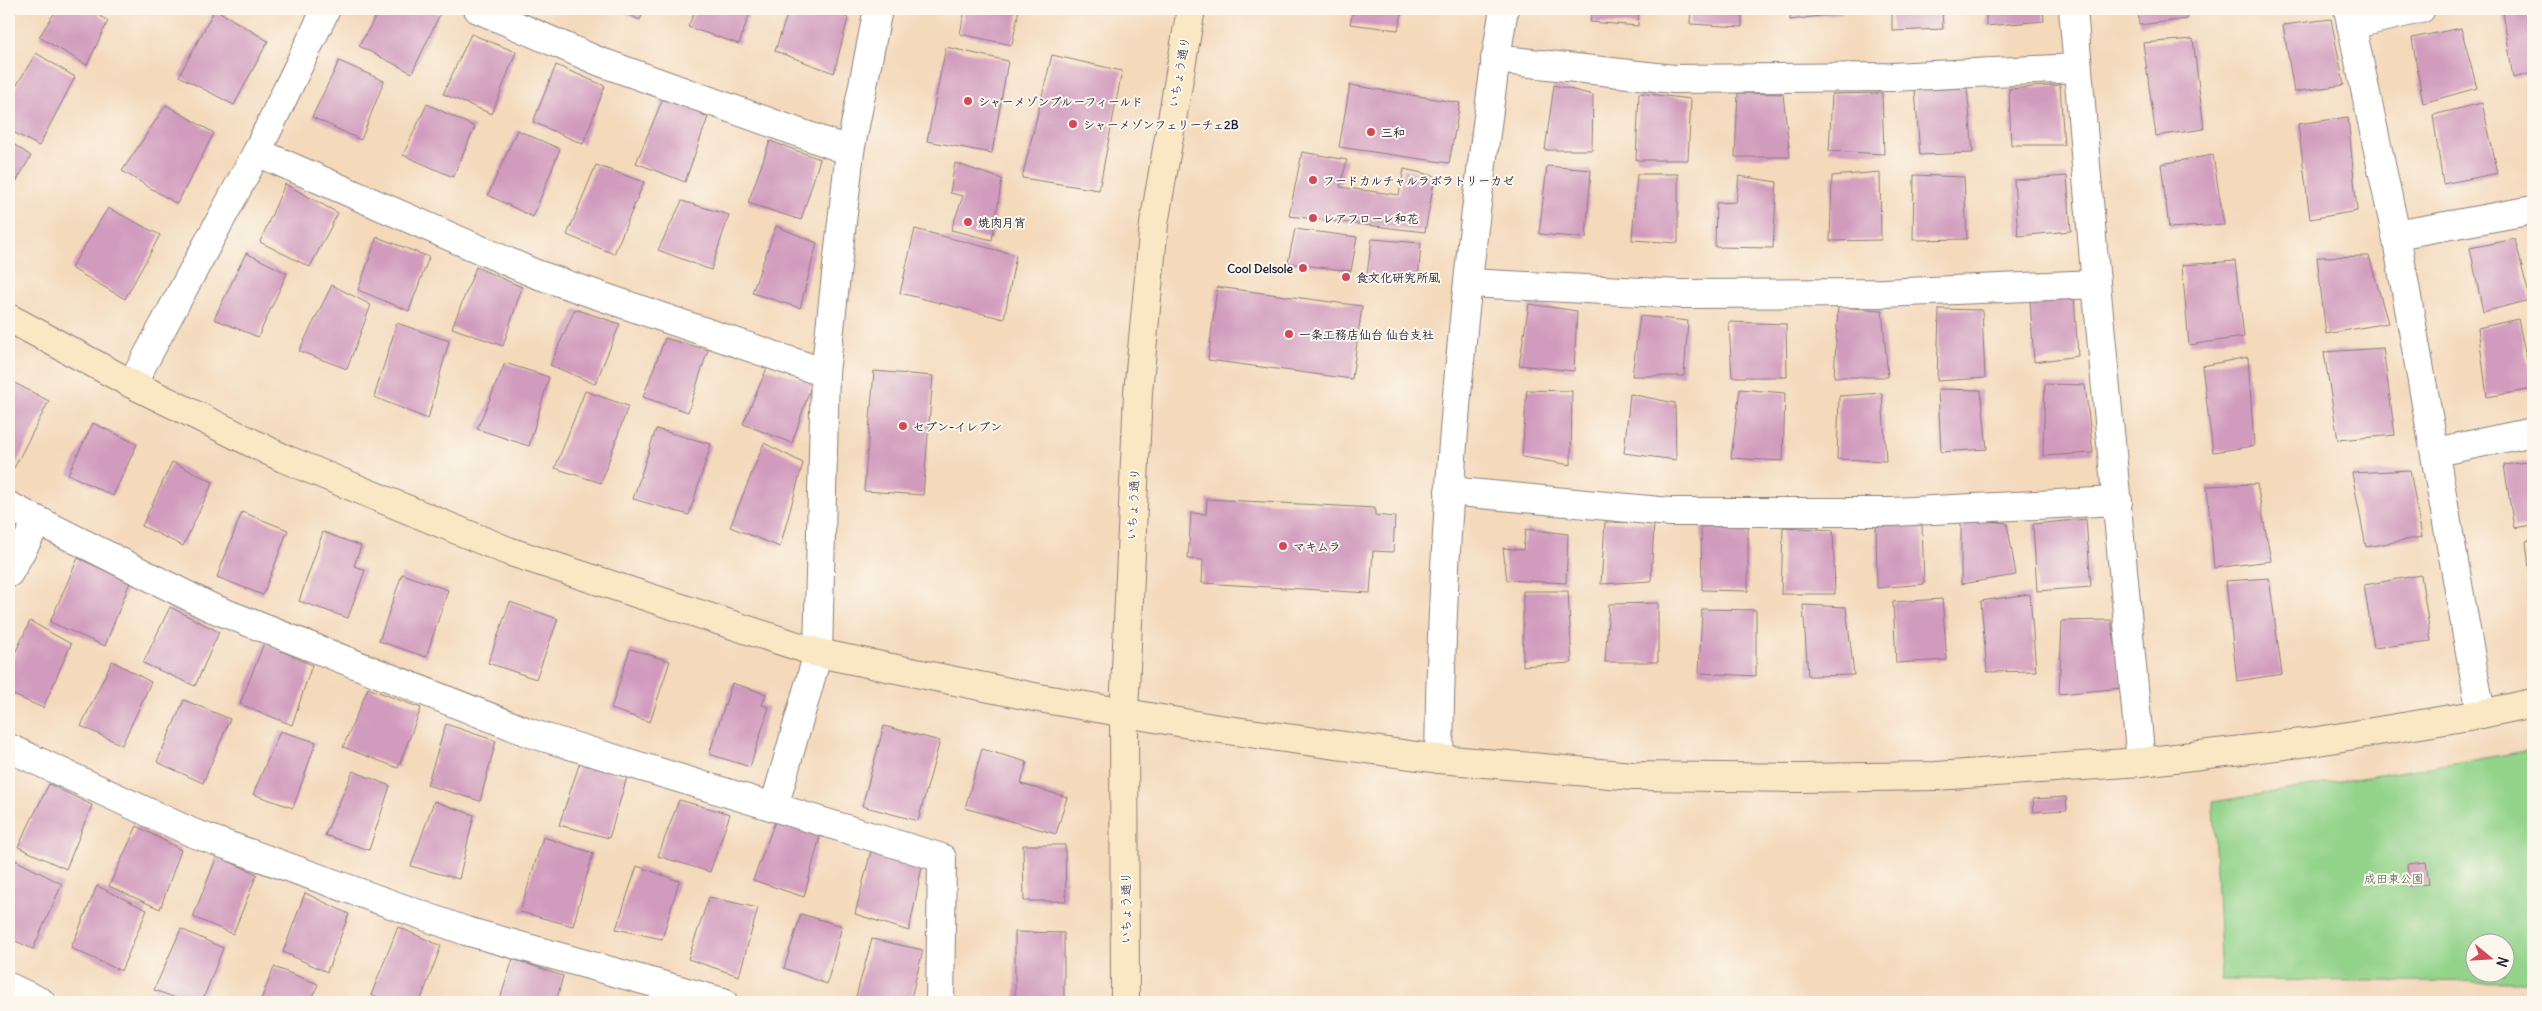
<svg xmlns="http://www.w3.org/2000/svg" width="2542" height="1011" viewBox="0 0 2542 1011" font-family="Delius,'Klee One',sans-serif">
<style>
.green{fill:#93d38a;stroke:#5a7a62;fill-rule:evenodd}
.building{fill:#d19bbe}
.lines{fill:none;stroke-linecap:round;stroke-linejoin:round}
.street-casing{stroke:#8b7e7b;stroke-width:30}
.secondary-casing{stroke:#8b7e7b;stroke-width:30}
.street{stroke:#fff;stroke-width:28}
.secondary{stroke:#fae7c3;stroke-width:28}
.poi-dot{fill:#d1495b;stroke:#fbf7ec;stroke-width:2}
.labels{text-anchor:middle;dominant-baseline:central;stroke-width:4;stroke-linejoin:round;paint-order:stroke}
.street-label{font-size:12px;fill:#22223b;stroke:#fbf7ec}
.poi-label{font-size:12px;font-weight:bold;fill:#22223b;stroke:#fbf7ec;text-anchor:start}
.park-label{font-size:12px;fill:#445753;stroke:#fbf7ec}
</style>
<rect width="100%" height="100%" fill="#fbf7ec"/>
<filter id="ink" filterUnits="userSpaceOnUse"><feTurbulence type="fractalNoise" baseFrequency=".02" numOctaves="2"/><feDisplacementMap in="SourceGraphic" scale="10" xChannelSelector="R" yChannelSelector="G"/><feConvolveMatrix kernelMatrix="1 2 1 2 8 2 1 2 1" color-interpolation-filters="sRGB"/></filter>
<filter id="wash" filterUnits="userSpaceOnUse"><feTurbulence type="fractalNoise" baseFrequency=".0096" numOctaves="4" result="noise"/><feDisplacementMap in="SourceGraphic" scale="20" xChannelSelector="R" yChannelSelector="G"/><feGaussianBlur stdDeviation="1.12" result="paint"/><feColorMatrix in="noise" values="0 0 0 0 0 0 0 0 0 0 0 0 0 0 0 0 0 1.4 0 .05"/><feComposite in="paint" operator="in"/></filter>
<g filter="url(#wash)">
<rect width="100%" height="100%" fill="#f4d9bb"/>
<path class="green" d="M2533 750V982L2221 980 2213 802ZM2474 944H2504V974H2474Z"/>
<g id="blocks">
<g class="building">
<path d="M57 9H89L108 21 87 65 39 37Z"/>
<path d="M215 9 268 41 234 105 179 76Z"/>
<path d="M380 9H429L440 14 412 73 359 46Z"/>
<path d="M615 9H645L640 20Z"/>
<path d="M696 9H751L739 44 688 27Z"/>
<path d="M789 9H824L848 18 834 73 775 51Z"/>
<path d="M965 9H1019L1012 45 960 34Z"/>
<path d="M1354 9H1403L1398 30 1350 24Z"/>
<path d="M1592 9H1639L1638 26 1590 22Z"/>
<path d="M1691 9H1742V27L1690 24Z"/>
<path d="M1791 9H1842V13L1790 20Z"/>
<path d="M1892 9H1942L1943 29 1892 31Z"/>
<path d="M1986 9H2043L2044 21 1986 26Z"/>
<path d="M2138 9H2186L2187 19 2139 25Z"/>
<path d="M2520 9H2533V73L2513 78 2503 12Z"/>
<path d="M2331 19 2344 85 2294 92 2283 25Z"/>
<path d="M2461 28 2477 88 2423 103 2412 38Z"/>
<path d="M471 34 516 52 492 114 443 94Z"/>
<path d="M2193 39 2204 129 2156 136 2143 43Z"/>
<path d="M946 47 1008 61 992 153 927 141Z"/>
<path d="M36 53 75 77 39 146 9 130V98Z"/>
<path d="M1052 55 1122 71 1099 190 1022 178Z"/>
<path d="M339 61 384 81 361 140 312 117Z"/>
<path d="M556 65 605 86 583 144 533 122Z"/>
<path d="M1350 85 1460 103 1449 163 1339 147Z"/>
<path d="M1554 85 1593 95 1592 150H1545Z"/>
<path d="M2060 85 2064 145H2011L2009 89Z"/>
<path d="M1967 88 1973 153 1920 155 1915 90Z"/>
<path d="M1639 93 1691 99 1688 160H1636Z"/>
<path d="M1738 93 1783 94 1790 157H1735Z"/>
<path d="M1882 93 1884 154 1829 151 1832 94Z"/>
<path d="M664 96 708 117 685 182 636 163Z"/>
<path d="M2482 103 2498 173 2443 184 2433 115Z"/>
<path d="M427 104 475 127 453 177 403 155Z"/>
<path d="M166 105 214 133 177 204 122 171Z"/>
<path d="M2348 117 2357 211 2310 219 2298 124Z"/>
<path d="M517 130 560 149 533 217 488 195Z"/>
<path d="M9 141 31 156 9 194Z"/>
<path d="M770 141 820 159 801 220 748 203Z"/>
<path d="M1302 152 1347 160 1340 187 1399 195 1404 169 1435 176 1425 232 1289 216Z"/>
<path d="M2213 155 2224 225 2169 228 2161 164Z"/>
<path d="M955 163 1002 179 992 240 951 230 963 196 950 193Z"/>
<path d="M596 165 644 182 614 254 567 235Z"/>
<path d="M1547 166 1591 170 1586 238 1539 234Z"/>
<path d="M1880 172 1881 240 1830 241 1832 176Z"/>
<path d="M1637 174H1678V243L1632 240Z"/>
<path d="M1914 175 1964 177 1967 239 1913 240Z"/>
<path d="M1739 176 1777 182 1773 248 1715 247 1716 203 1736 202Z"/>
<path d="M2067 176 2071 231 2018 236 2014 180Z"/>
<path d="M285 184 338 213 310 267 260 242Z"/>
<path d="M682 201 729 215 711 270 658 250Z"/>
<path d="M108 208 160 235 125 299 71 268Z"/>
<path d="M776 226 817 243 800 308 752 293Z"/>
<path d="M915 229 1016 255 1004 319 900 293Z"/>
<path d="M1295 229 1357 237 1351 271 1288 263Z"/>
<path d="M377 237 429 257 409 311 358 290Z"/>
<path d="M1372 239 1421 243 1418 282 1366 280Z"/>
<path d="M2515 239 2530 300 2483 312 2470 248Z"/>
<path d="M246 253 287 273 258 337 214 319Z"/>
<path d="M2369 256 2388 323 2326 334 2317 257Z"/>
<path d="M2235 261 2244 337 2189 345 2182 265Z"/>
<path d="M476 267 522 287 503 346 452 328Z"/>
<path d="M332 285 371 305 347 369 299 351Z"/>
<path d="M1217 287 1362 306 1352 379 1208 360Z"/>
<path d="M2074 295 2078 356 2034 362 2030 300Z"/>
<path d="M1529 304 1577 311 1574 371 1519 365Z"/>
<path d="M1838 307 1882 310 1888 377H1834Z"/>
<path d="M575 309 620 324 595 384 550 365Z"/>
<path d="M1939 309 1982 310 1985 378 1937 381Z"/>
<path d="M1640 316 1688 321 1684 376H1632Z"/>
<path d="M2518 319 2533 389 2487 397 2478 328Z"/>
<path d="M1729 322 1786 324 1787 377H1732Z"/>
<path d="M397 323 449 341 428 419 374 397Z"/>
<path d="M665 338 708 350 688 412 643 397Z"/>
<path d="M2383 348 2395 435 2338 440 2324 352Z"/>
<path d="M2248 357 2254 446 2213 452 2202 366Z"/>
<path d="M505 363 549 377 529 446 477 429Z"/>
<path d="M767 368 812 383 792 443 743 424Z"/>
<path d="M874 371 933 376 923 495 864 491Z"/>
<path d="M9 380 49 401 14 468 9 465Z"/>
<path d="M2045 384 2085 385 2093 453 2043 456Z"/>
<path d="M1740 389 1785 393 1783 461 1731 458Z"/>
<path d="M1938 389 1981 390 1987 449 1941 452Z"/>
<path d="M1527 390 1572 391 1571 465 1522 457Z"/>
<path d="M585 391 628 406 601 483 555 468Z"/>
<path d="M1882 393 1886 461 1837 459 1839 396Z"/>
<path d="M1630 394 1675 403 1676 460 1624 453Z"/>
<path d="M93 423 137 444 113 496 68 474Z"/>
<path d="M656 429 711 444 689 515 633 499Z"/>
<path d="M764 443 803 463 780 547 730 527Z"/>
<path d="M2533 461V525L2514 528 2504 465Z"/>
<path d="M172 462 213 482 183 546 142 526Z"/>
<path d="M2410 470 2422 537 2366 547 2352 473Z"/>
<path d="M2257 484 2271 561 2214 568 2207 486Z"/>
<path d="M1207 499 1375 508V515L1395 517 1393 552 1373 551 1370 593 1202 583 1203 560 1188 559 1191 513 1206 514Z"/>
<path d="M242 512 288 530 263 595 217 577Z"/>
<path d="M2086 519 2091 587 2037 591 2033 524Z"/>
<path d="M1961 520 2007 523 2016 575 1961 584Z"/>
<path d="M1605 522 1654 523 1651 581 1601 584Z"/>
<path d="M1701 522 1748 524V591L1702 590Z"/>
<path d="M1876 524 1922 525 1924 584 1877 588Z"/>
<path d="M1783 527 1833 530 1835 594H1781Z"/>
<path d="M1526 529 1568 534 1566 583 1507 580 1503 548 1523 550Z"/>
<path d="M323 532 361 546 354 566 365 570 348 618 299 601Z"/>
<path d="M2533 540V594L2532 595 2526 541Z"/>
<path d="M78 558 130 582 105 646 50 622Z"/>
<path d="M402 574 448 590 426 657 379 641Z"/>
<path d="M2421 575 2431 641 2374 648 2364 585Z"/>
<path d="M2269 578 2282 674 2237 681 2226 581Z"/>
<path d="M1523 591H1568L1572 663 1523 666Z"/>
<path d="M2030 594 2036 671 1987 672 1981 601Z"/>
<path d="M1942 599 1947 660 1896 663 1893 602Z"/>
<path d="M510 602 558 619 536 679 488 663Z"/>
<path d="M1658 603V662H1605L1609 604Z"/>
<path d="M1803 605 1846 607 1854 675 1808 676Z"/>
<path d="M170 607 219 632 195 686 143 663Z"/>
<path d="M1702 609 1756 610V676L1699 673Z"/>
<path d="M2111 620 2123 688 2059 694 2062 621Z"/>
<path d="M30 621 71 644 43 708 9 693V666Z"/>
<path d="M264 643 312 665 292 725 240 704Z"/>
<path d="M630 649 670 661 650 722 611 709Z"/>
<path d="M112 661 151 682 122 745 81 726Z"/>
<path d="M732 683 766 694 762 705 769 707 750 767 709 754Z"/>
<path d="M368 688 421 708 398 768 343 747Z"/>
<path d="M184 700 230 719 203 783 157 762Z"/>
<path d="M446 724 496 741 480 801 427 785Z"/>
<path d="M884 726 940 741 918 821 862 806Z"/>
<path d="M280 731 316 742 293 808 253 794Z"/>
<path d="M982 749 1027 762 1021 784 1067 797 1056 834 965 808Z"/>
<path d="M580 762 627 777 609 838 559 825Z"/>
<path d="M353 771 390 786 369 850 325 835Z"/>
<path d="M49 784 92 805 66 869 18 847Z"/>
<path d="M2066 797 2067 810 2034 812 2033 799Z"/>
<path d="M679 800 730 814 710 872 658 856Z"/>
<path d="M434 801 474 815 459 879 411 866Z"/>
<path d="M775 822 820 836 804 897 753 880Z"/>
<path d="M137 826 181 850 160 909 109 886Z"/>
<path d="M543 837 593 853 573 926 520 912Z"/>
<path d="M1023 845H1065L1066 901H1024Z"/>
<path d="M872 847 923 862 909 931 855 914Z"/>
<path d="M217 856 257 874 233 934 193 917Z"/>
<path d="M11 858 62 884 33 949 9 938V862Z"/>
<path d="M2426 862 2429 884 2409 886 2407 864Z"/>
<path d="M637 866 679 881 662 939 616 929Z"/>
<path d="M97 886 147 910 121 971 71 948Z"/>
<path d="M305 893 349 914 327 972 283 952Z"/>
<path d="M709 897 758 908 739 976 688 959Z"/>
<path d="M801 914 842 926 827 984 784 968Z"/>
<path d="M398 927 441 946 420 1002H393L371 995Z"/>
<path d="M181 929 223 948 202 1002H187L154 990Z"/>
<path d="M1015 932 1064 933V1002H1015Z"/>
<path d="M872 939 923 950 910 1002H864L855 1000Z"/>
<path d="M513 959 563 976 556 1002H499Z"/>
<path d="M274 967 318 984 311 1002H260Z"/>
</g>
</g>
</g>
<g filter="url(#ink)">
<use href="#blocks" fill-opacity="0" stroke="#8b7e7b" stroke-width="1"/>
<g class="lines">
<defs>
<g id="street">
<path d="M478 9 598 61 850 151"/>
<path d="M2073 9 2094 261 2141 762"/>
<path d="M2348 9 2396 235 2481 714"/>
<path d="M2351 25 2421 9"/>
<path d="M1495 59 1674 79 1892 77 2077 68"/>
<path d="M257 152 536 274 825 373"/>
<path d="M2396 235 2533 210"/>
<path d="M1468 283 1680 294 1883 293 2096 284"/>
<path d="M132 384 257 152 326 9"/>
<path d="M2436 452 2533 432"/>
<path d="M1449 491 1670 512H1892L2118 501"/>
<path d="M9 506 210 607 530 733 942 858 940 1002"/>
<path d="M9 573 38 521"/>
<path d="M9 748 193 833 466 931 723 1002"/>
<path d="M1439 759C1441 576 1454 393 1476 211 1485 144 1492 76 1504 9"/>
<path d="M774 807 818 653 825 373 850 151 878 9"/>
<path d="M9 987 41 1002"/>
</g>
<g id="secondary">
<path d="M9 318 132 384 283 458 508 551 818 653 1039 698 1213 728 1439 759 1633 776 1801 778 1936 776 2141 762 2318 741 2481 714 2533 703"/>
<path d="M1125 1002 1124 714 1138 392 1154 224 1191 9"/>
</g>
</defs>
<use href="#street" class="street-casing"/>
<use href="#secondary" class="secondary-casing"/>
<use href="#street" class="street"/>
<use href="#secondary" class="secondary"/>
</g>
</g>
<g class="poi-dot">
<circle cx="968" cy="101" r="5"/>
<circle cx="1073" cy="124" r="5"/>
<circle cx="1371" cy="132" r="5"/>
<circle cx="1313" cy="180" r="5"/>
<circle cx="1313" cy="218" r="5"/>
<circle cx="968" cy="222" r="5"/>
<circle cx="1303" cy="268" r="5"/>
<circle cx="1346" cy="277" r="5"/>
<circle cx="1289" cy="334" r="5"/>
<circle cx="903" cy="426" r="5"/>
<circle cx="1283" cy="546" r="5"/>
</g>
<g class="labels">
<g class="street-label">
<text transform="translate(1179 72) rotate(-80)">いちょう通り</text>
<text transform="translate(1133 504) rotate(-87)">いちょう通り</text>
<text transform="translate(1125 908) rotate(-90)">いちょう通り</text>
</g>
<g class="poi-label">
<text x="978" y="101">シャーメゾンブルーフィールド</text>
<text x="1083" y="124">シャーメゾンフェリーチェ2B</text>
<text x="1381" y="132">三和</text>
<text x="1323" y="180">フードカルチャルラボラトリーカゼ</text>
<text x="1323" y="218">レアフローレ和花</text>
<text x="978" y="222">焼肉月宵</text>
<text x="1293" y="268" text-anchor="end">Cool Delsole</text>
<text x="1356" y="277">食文化研究所風</text>
<text x="1299" y="334">一条工務店仙台 仙台支社</text>
<text x="913" y="426">セブン-イレブン</text>
<text x="1293" y="546">マキムラ</text>
</g>
<g class="park-label">
<text x="2394" y="878">成田東公園</text>
</g>
</g>
<rect width="2542" height="1011" fill="none" stroke="#fbf7ec" stroke-width="30"/>
<g transform="translate(2490 958) rotate(108)"><circle r="24" fill="#fbf7ec" stroke="#a4a2a5"/>
<path d="M0-4L9 19L0 12L-9 19Z" fill="#d1495b"/>
<text y="-8" font-size="14" font-weight="bold" text-anchor="middle" fill="#22223b">N</text>
</g>
</svg>
